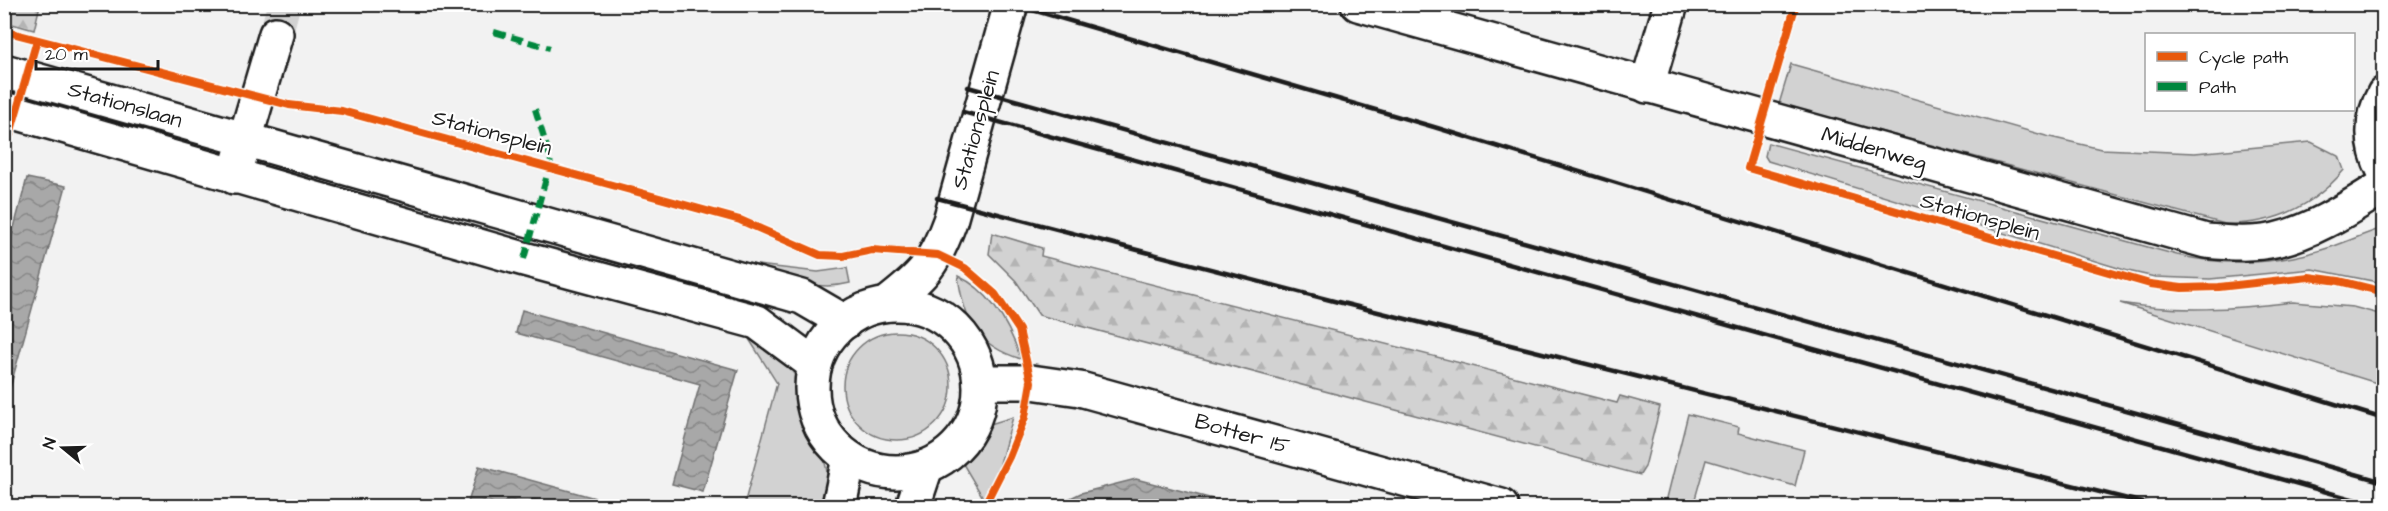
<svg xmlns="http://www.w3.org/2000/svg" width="2388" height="511" viewBox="0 0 2388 511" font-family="'Architects Daughter',sans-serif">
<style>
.green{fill:#d2d2d2;stroke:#777;stroke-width:1.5}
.forest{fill:url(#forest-firs);stroke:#777;stroke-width:1.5}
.water{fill:url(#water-waves);stroke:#707070;stroke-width:1.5}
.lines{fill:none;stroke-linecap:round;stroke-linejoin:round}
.minor-tunnel{stroke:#d2d2d2;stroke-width:33;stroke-dasharray:33 16;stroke-linecap:butt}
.minor-casing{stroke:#1c1c1c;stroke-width:38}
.major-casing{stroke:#1c1c1c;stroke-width:38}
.minor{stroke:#fff;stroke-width:33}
.major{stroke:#fff;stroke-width:33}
.rail{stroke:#1c1c1c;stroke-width:4.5}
.quiet{stroke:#00873e;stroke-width:6;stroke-dasharray:12 6;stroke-linecap:butt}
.cycleway-casing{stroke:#fff;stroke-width:11}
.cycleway{stroke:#e8590c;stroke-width:8}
.labels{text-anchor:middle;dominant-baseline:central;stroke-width:4.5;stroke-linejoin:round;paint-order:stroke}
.street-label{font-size:22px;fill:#1c1c1c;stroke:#fff}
</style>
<defs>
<pattern id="forest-firs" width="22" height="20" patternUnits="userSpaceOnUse" patternTransform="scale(1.5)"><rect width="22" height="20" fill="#d2d2d2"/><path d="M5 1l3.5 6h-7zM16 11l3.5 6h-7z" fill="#b4b4b4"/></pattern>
<pattern id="water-waves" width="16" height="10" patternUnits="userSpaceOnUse" patternTransform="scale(1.5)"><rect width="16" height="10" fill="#a8a8a8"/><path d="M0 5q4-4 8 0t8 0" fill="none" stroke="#888"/></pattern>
</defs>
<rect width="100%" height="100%" fill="#f2f2f2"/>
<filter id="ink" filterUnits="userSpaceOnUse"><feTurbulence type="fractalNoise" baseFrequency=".0167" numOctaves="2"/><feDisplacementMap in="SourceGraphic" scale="12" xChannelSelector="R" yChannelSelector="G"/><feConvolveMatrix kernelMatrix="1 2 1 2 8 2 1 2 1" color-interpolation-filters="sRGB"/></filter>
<g filter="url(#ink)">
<g class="green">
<path d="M1791 64 2046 136 2101 149 2195 153 2311 142 2339 156 2344 170C2313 207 2274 225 2225 224L1779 104Z"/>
<path d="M1768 143 2177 255C2230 267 2280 264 2331 247 2349 241 2366 233 2383 228V283L2312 269 2210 279 2155 277 2128 271 1768 161 1765 156Z"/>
<path d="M749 264 818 272 847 268 850 283C811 293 785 275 749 264Z"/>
<path d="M958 276C991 291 1010 327 1021 359 976 345 964 321 958 276Z"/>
<path d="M2293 302 2353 307 2383 315V385L2120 303C2179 313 2234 309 2293 302Z"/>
<circle cx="897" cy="386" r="54"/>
<path d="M749 339C768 348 794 367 802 388 804 397 804 407 807 415 816 444 841 478 818 506L744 505 777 383Z"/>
<path d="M1688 414 1739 427 1738 433 1804 450 1795 486 1706 460 1693 506H1665Z"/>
<path d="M1013 417 988 506 963 464 959 451 977 428Z"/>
</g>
<g class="forest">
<path d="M4 5H40L34 30 5 22Z"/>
<path d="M992 233 1042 248 1041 256 1617 403 1620 396 1660 407 1645 467 1640 475 1039 315 1016 281 989 254Z"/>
</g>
<g class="water">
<path d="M27 178 66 186 5 406V262Z"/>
<path d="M522 310 738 370 703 492 672 484 700 384 516 333Z"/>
<path d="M479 466 624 506H467Z"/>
<path d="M1136 479 1240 506H1054L1081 493Z"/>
</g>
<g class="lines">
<path class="minor-tunnel" d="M276 34 284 4"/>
<defs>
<g id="minor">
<path d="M1647 86 1671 4"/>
<path d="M234 177 276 34"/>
<path d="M980 382H1031L1080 389 1501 506"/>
</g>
<g id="major">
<path d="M1358 4 2206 241C2228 243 2253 245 2275 240 2315 231 2350 207 2384 186"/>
<path d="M4 71 802 297 845 322"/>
<path d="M2384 94C2370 119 2371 146 2384 171"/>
<path d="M4 109 524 259 757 322 815 365"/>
<path d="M887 304C923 276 934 265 950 221L1011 4"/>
<circle cx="896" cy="388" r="84"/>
<path d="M839 506 849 458"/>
<path d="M913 506 926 467"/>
</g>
</defs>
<use href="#minor" class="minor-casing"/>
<use href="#major" class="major-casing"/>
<use href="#minor" class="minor"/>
<use href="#major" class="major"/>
<g class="rail">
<path d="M1012 4 1434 127 2384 419"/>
<path d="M968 87 2384 482"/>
<path d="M963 112 2377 506"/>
<path d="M937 198 1334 301 2156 506"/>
</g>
<g class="quiet">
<path d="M494 32 550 48"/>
<path d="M524 259 551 160 534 106"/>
</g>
<defs>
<g id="cycleway">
<path d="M1796 4 1748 168 2150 284 2182 288 2219 287 2309 277 2339 281 2384 292"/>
<path d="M4 31 289 105 342 111 740 220 820 255 843 256 872 250 938 255 965 268 995 294 1019 330 1031 382 1025 417 1009 457 984 506"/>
<path d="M4 155 37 40"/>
</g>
</defs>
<use href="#cycleway" class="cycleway-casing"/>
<use href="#cycleway" class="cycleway"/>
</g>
</g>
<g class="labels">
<g class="street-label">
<text transform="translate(125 105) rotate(16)">Stationslaan</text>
<text transform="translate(976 130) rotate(-74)">Stationsplein</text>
<text transform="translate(492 133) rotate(15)">Stationsplein</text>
<text transform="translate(1874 149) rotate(16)">Middenweg</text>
<text transform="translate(1980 217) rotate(16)">Stationsplein</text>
<text transform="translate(1242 434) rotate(16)">Botter 15</text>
</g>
</g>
<rect width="2388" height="511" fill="none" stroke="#fff" stroke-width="24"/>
<rect x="12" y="12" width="2364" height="487" fill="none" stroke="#1c1c1c" stroke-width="2" filter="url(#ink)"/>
<rect x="2145" y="33" width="210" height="78" fill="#ffffff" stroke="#a4a4a4" stroke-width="1.5"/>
<rect x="2157" y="52" width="30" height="9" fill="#e8590c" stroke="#a4a4a4" stroke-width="1.5"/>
<text x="2199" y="63" font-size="18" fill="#1c1c1c">Cycle path</text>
<rect x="2157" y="82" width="30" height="9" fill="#00873e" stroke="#a4a4a4" stroke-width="1.5"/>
<text x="2199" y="93" font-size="18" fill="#1c1c1c">Path</text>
<g transform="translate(63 448) rotate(289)" stroke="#ffffff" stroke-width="4.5" paint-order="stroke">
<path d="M0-4.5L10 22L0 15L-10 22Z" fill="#1c1c1c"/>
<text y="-9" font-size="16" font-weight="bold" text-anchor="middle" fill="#1c1c1c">N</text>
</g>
<path d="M36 60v9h122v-9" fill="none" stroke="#1c1c1c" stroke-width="3"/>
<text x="45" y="60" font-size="18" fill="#1c1c1c" stroke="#ffffff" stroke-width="4.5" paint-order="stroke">20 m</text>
</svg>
